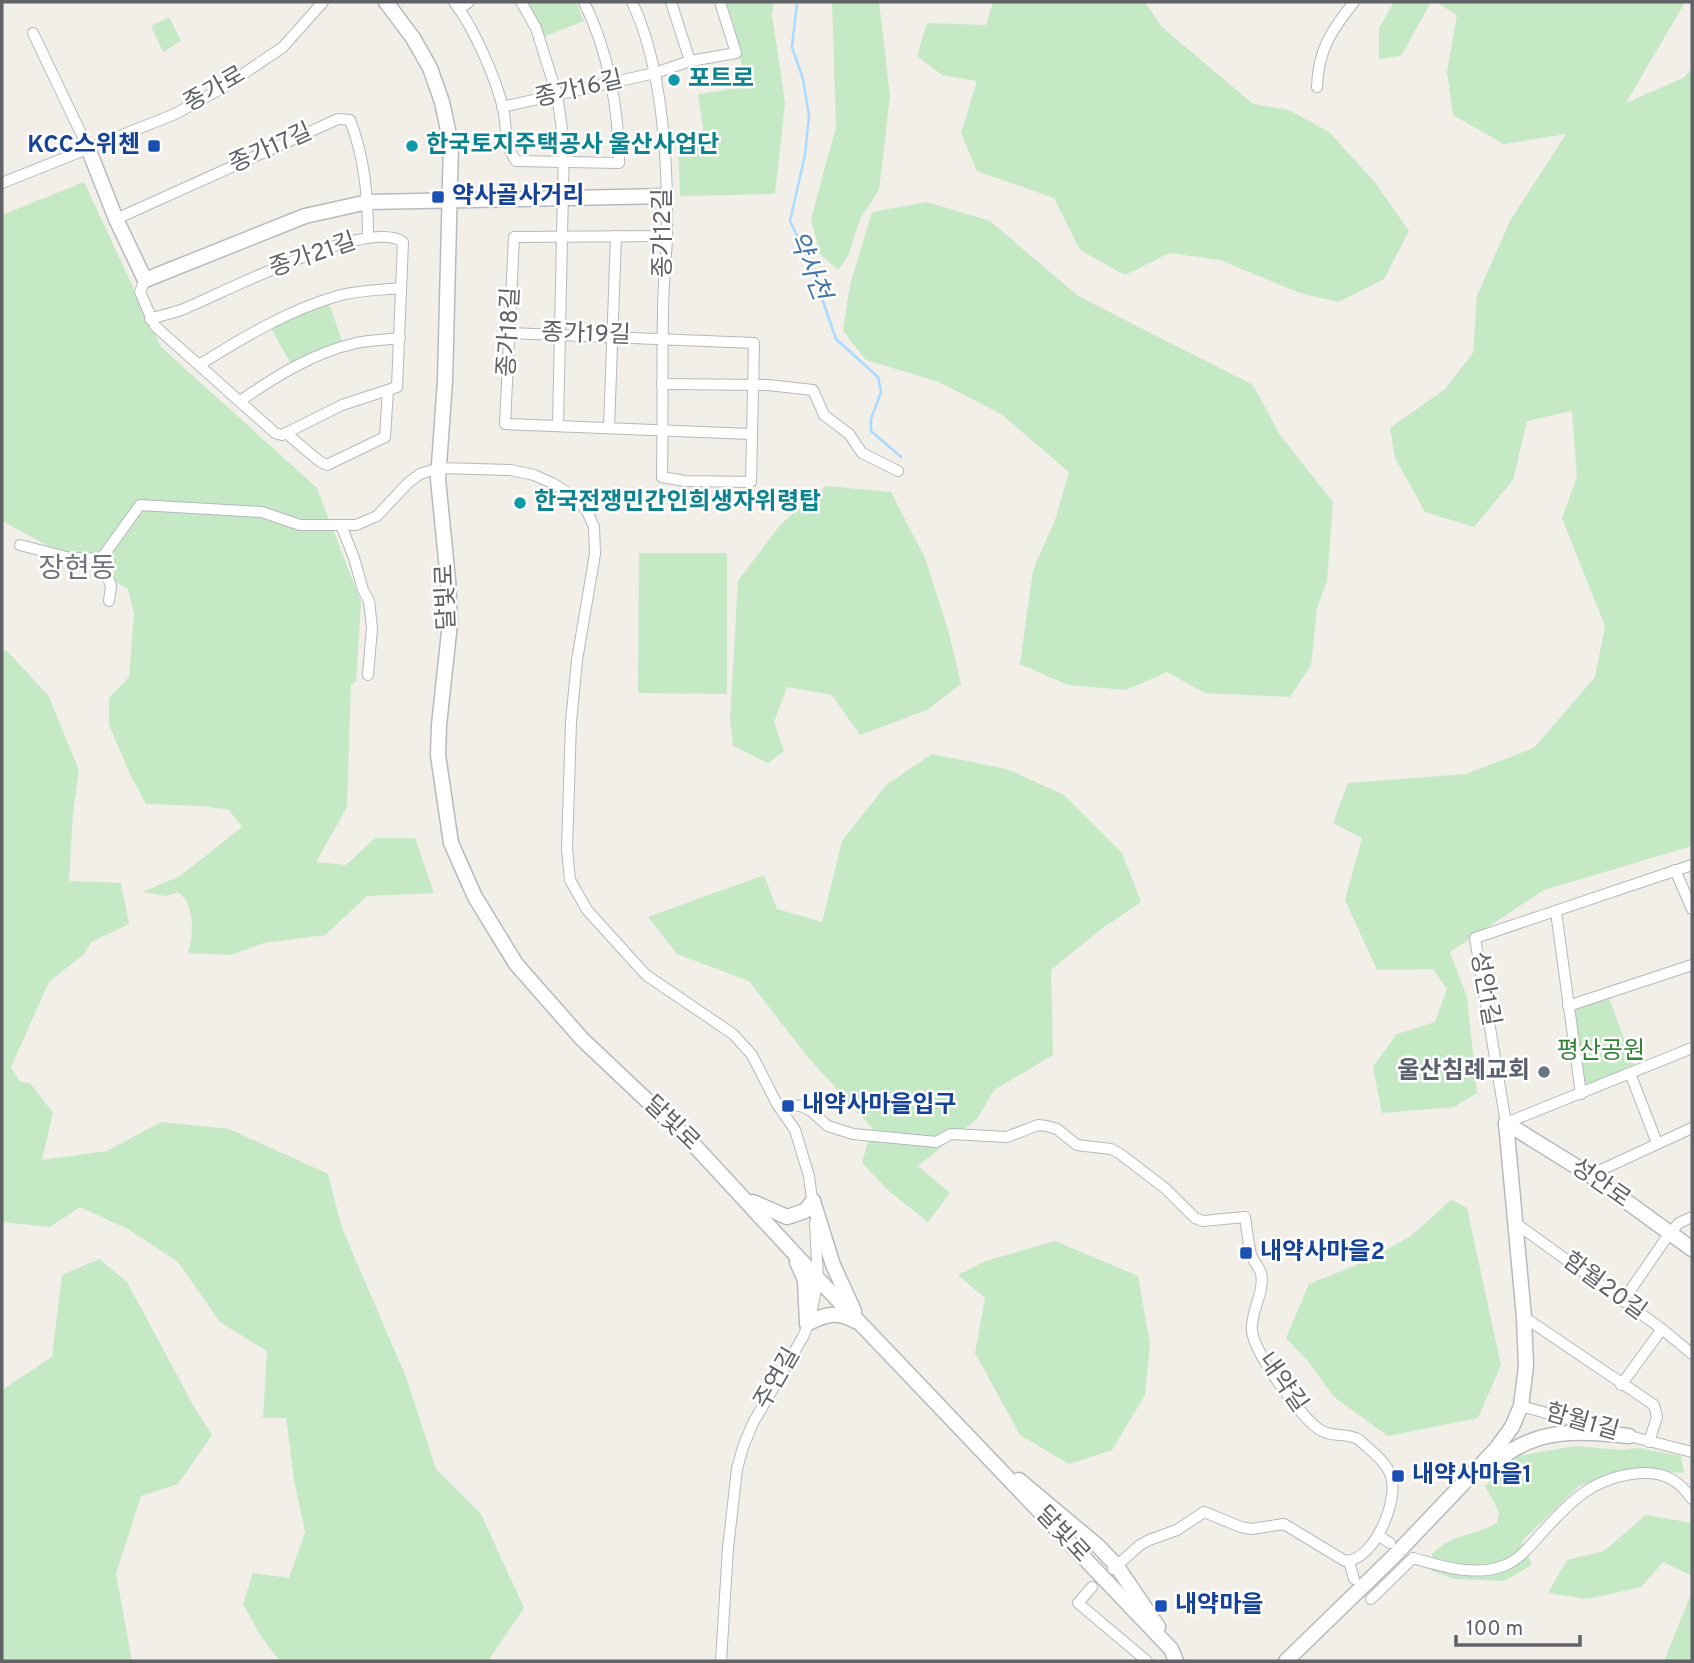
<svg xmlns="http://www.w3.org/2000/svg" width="1694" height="1663" viewBox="0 0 1694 1663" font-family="Overpass,'Noto Sans KR',sans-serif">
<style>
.green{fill:#c5e8c5}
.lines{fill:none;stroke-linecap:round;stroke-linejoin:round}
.stream{stroke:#aadaff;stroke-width:2.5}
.street-casing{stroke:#b5b8bc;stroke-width:12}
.secondary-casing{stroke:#b6babf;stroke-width:17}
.street{stroke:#fff;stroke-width:10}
.secondary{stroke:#fff;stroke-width:14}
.culture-dot{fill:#0f9aa8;stroke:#fff;stroke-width:2.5}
.transit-dot{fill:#1a4fb4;stroke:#fff;stroke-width:2.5}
.worship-dot{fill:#6b7280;stroke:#fff;stroke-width:2.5}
.labels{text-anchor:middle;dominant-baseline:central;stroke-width:5;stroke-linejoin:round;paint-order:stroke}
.culture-label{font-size:24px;font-weight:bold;fill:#0d838f;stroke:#fff;text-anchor:start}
.street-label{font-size:24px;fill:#5f6368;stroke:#fff}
.transit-label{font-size:24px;font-weight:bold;fill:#164399;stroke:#fff;text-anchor:start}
.park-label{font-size:24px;fill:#348238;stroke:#fff}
.worship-label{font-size:24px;font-weight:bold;fill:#5b616d;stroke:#fff;text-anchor:end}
.water-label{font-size:26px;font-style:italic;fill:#4174aa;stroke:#fff}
.quarter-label{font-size:28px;fill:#70757a;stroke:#fff}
</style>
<rect width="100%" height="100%" fill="#f1efe8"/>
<g class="green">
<path d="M527 2H576L584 21 543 37Z"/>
<path d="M726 2H774L772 15 785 103 775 194 680 196 678 140 704 135 698 94 746 87 733 22Z"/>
<path d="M832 2H879L890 96 879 190 860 219 848 256 838 270 820 254 811 219 836 127Z"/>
<path d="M993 2H1145L1162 27 1253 104 1289 110 1329 132 1374 181 1409 231 1384 279 1338 302 1300 293 1220 260 1169 253 1125 275 1080 250 1054 198 977 171 961 133 977 81 942 75 917 56 927 23 986 25Z"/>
<path d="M1394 2H1431L1401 56 1379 59V28Z"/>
<path d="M1436 2H1685L1626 103 1683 78 1692 69V846L1544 890 1450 952 1467 997 1477 1093 1454 1107 1382 1113 1373 1067 1397 1034 1435 1022 1447 989 1433 969 1377 970 1345 900 1362 838 1333 823 1348 783 1466 774 1534 748 1595 677 1605 626 1562 518 1577 477 1572 411 1527 421 1513 480 1474 527 1425 512 1395 458 1390 428 1445 389 1473 353 1477 296 1510 221 1566 134 1504 144 1453 115 1447 71 1457 15Z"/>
<path d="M169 17 181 41 163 52 151 26Z"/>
<path d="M84 182 161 347 317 488 361 602 356 682 351 685 347 807 316 862 346 865 375 838H415L434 893 367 896 325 935 264 943 231 955 188 953C194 934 195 904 178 892L166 896 143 892 180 876 242 827 229 810 204 806 146 804 131 776 109 725V698L129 677 134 613 128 589 2 521V215Z"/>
<path d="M927 202 990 221 1078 296 1253 385 1280 435 1333 502 1327 581 1317 608 1311 665 1290 697 1205 693 1167 672 1126 690 1068 685 1020 664 1033 570 1055 520 1069 472 1001 414 939 382 866 360 843 331 850 285 872 212Z"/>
<path d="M329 303 343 344 291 364 271 328Z"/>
<path d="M826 486 891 492 925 558 949 633 961 684 927 710 860 735 832 695 787 687 774 722 784 751 768 763 733 746 730 720 738 581 781 524Z"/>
<path d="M639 553H727V694L638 693Z"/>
<path d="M6 650 48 695 79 770 73 813 69 881 121 883 129 924 91 942 85 953 49 982 11 1067 20 1082 30 1083 53 1113 42 1160 107 1151 161 1122 229 1129 328 1174 342 1228 406 1377 436 1469 481 1514 524 1608 488 1661H280L262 1638 243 1604 253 1573 289 1578 305 1532 294 1480 286 1418H263L267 1351 220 1322 178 1262 128 1229 80 1207 50 1227 2 1222V653Z"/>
<path d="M932 754 1007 769 1064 795 1122 853 1141 902 1100 930 1051 970 1053 1055 994 1090 977 1119 918 1166 950 1193 928 1222 890 1192 862 1163 872 1128 806 1055 749 981 677 954 648 917 764 875 777 909 822 922 842 841 886 785Z"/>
<path d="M1607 993 1636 1071 1581 1094 1568 1006Z"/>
<path d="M1451 1200 1467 1208 1501 1365 1478 1418 1388 1436 1334 1397 1308 1361 1286 1338 1309 1284 1369 1260 1412 1235Z"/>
<path d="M1055 1241 1138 1276 1150 1344 1145 1395 1112 1450 1069 1464 1020 1435 975 1353 985 1298 958 1275 986 1261Z"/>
<path d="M99 1259 127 1282 193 1405 212 1435 178 1484 141 1496 116 1574 132 1661H2V1390L52 1357 62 1275Z"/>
<path d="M1575 1446 1622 1450 1638 1448 1681 1456 1684 1473 1628 1469 1579 1486 1522 1541 1532 1565 1504 1581 1454 1579 1432 1571V1554C1455 1532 1472 1537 1497 1523L1499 1512 1485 1486 1504 1466 1519 1456Z"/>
<path d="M1646 1515 1692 1523V1576L1663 1562 1641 1587 1587 1599 1548 1593 1567 1560 1604 1551Z"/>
<path d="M1692 1592V1661H1664Z"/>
</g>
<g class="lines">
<path class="stream" d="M797 2 792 47 803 79 809 115 805 155 790 221 809 261 836 339 878 377 881 392 871 419V431L901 457"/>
<defs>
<g id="street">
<path d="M454 2C474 28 495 76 503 108 507 127 504 145 516 161L619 163C619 110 608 50 584 2"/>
<path d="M521 2 536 28 557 95 564 143 558 426"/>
<path d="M671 2 690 61 736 53 720 2"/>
<path d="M459 9 469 2"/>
<path d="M33 33 88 148"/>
<path d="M1317 87C1318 49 1332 30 1354 2"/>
<path d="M502 107 655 73 690 61"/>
<path d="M2 183 175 114 224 87 283 47 323 2"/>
<path d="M116 219 338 119 350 120C365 159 368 197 368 238"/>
<path d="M667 236 514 237 505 424 751 434"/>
<path d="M145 280 140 292 155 326 275 433 282 435 342 405 397 387 403 242C368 217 225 292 186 308 175 313 162 315 150 319"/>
<path d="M510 333 754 343 751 482 685 481 662 477C663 422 662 367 663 312 663 287 666 262 667 237 668 166 663 67 632 2"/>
<path d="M199 365C244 337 290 309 341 295 361 290 381 290 401 288"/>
<path d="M662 384 768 385 813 390 824 415 849 434 862 453 898 471"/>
<path d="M240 401C276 376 313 353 356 343 370 340 385 340 400 338"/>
<path d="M609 428 616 236"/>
<path d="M286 433 319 461 327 465 385 437 388 390"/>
<path d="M341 525 354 558 363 590 369 601 372 628 368 675"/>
<path d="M20 545 70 558 101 559"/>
<path d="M109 601 111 586 101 559 140 505 262 512 300 525H356L377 516 408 483 420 474 439 468 510 470 534 475 554 484 572 495 587 511 594 527 595 554 577 660 571 722 567 849 570 880 587 910 646 975 733 1034 752 1055 777 1104 795 1130 809 1176 813 1208"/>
<path d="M1692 865 1475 938 1506 1123 1692 1048"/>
<path d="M1675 870 1692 909"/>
<path d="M1556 912 1581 1094"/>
<path d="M1568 1006 1692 965"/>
<path d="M1630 1073 1657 1143"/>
<path d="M777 1104 801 1106 811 1111 828 1126 853 1134 936 1142 951 1134 1007 1137 1038 1125 1047 1126 1057 1129 1077 1145 1111 1149 1119 1153 1166 1189 1195 1218 1203 1221 1245 1217C1247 1229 1248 1243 1251 1254 1253 1261 1259 1267 1261 1273 1265 1293 1250 1312 1252 1331 1254 1353 1303 1421 1322 1431 1333 1437 1346 1433 1358 1439 1369 1449 1387 1462 1391 1476 1399 1501 1374 1561 1345 1561L1284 1524 1251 1529 1241 1527 1204 1512 1177 1530 1149 1540 1140 1545 1113 1569"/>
<path d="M1590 1175 1692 1128"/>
<path d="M1514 1222 1662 1329 1692 1354"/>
<path d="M1623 1301 1669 1234 1679 1223 1692 1217"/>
<path d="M1524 1317 1654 1405 1657 1417 1649 1442"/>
<path d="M1621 1385 1662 1329"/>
<path d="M1521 1406 1604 1429"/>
<path d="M1625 1435 1692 1452"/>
<path d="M1379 1536 1390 1543"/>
<path d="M1349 1561 1354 1579"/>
<path d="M1092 1587 1078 1603 1147 1661"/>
<path d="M1371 1599 1413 1558C1440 1566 1476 1577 1503 1566 1519 1560 1529 1547 1540 1535 1569 1502 1595 1475 1643 1473 1665 1472 1679 1481 1692 1499"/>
<path d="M721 1661 728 1548 737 1469 743 1447 753 1423 804 1335 811 1315 818 1279 815 1223"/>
</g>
<g id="secondary">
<path d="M386 2 413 38 430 68 442 102 451 144 445 381 438 479 448 580 450 623 439 725 438 755 451 843 475 897 516 964 582 1039 694 1145 818 1279 1171 1649 1176 1661"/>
<path d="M88 148 116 219 145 280 305 216 368 202 666 196"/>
<path d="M1506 1123 1590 1175 1692 1249"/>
<path d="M813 1201 833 1265 854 1311"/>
<path d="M753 1202 787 1217 805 1211 813 1201"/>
<path d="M797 1262 805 1280 807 1324C824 1314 838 1311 855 1321"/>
<path d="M1492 1465C1535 1427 1576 1431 1629 1436"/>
<path d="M1019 1480 1099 1547 1116 1565 1158 1627"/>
<path d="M1286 1661 1394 1556 1496 1449 1512 1427 1521 1406 1526 1366 1524 1317 1506 1123"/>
</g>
</defs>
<use href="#street" class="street-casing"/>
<use href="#secondary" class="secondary-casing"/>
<use href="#street" class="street"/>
<use href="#secondary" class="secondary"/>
</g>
<g class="culture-dot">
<circle cx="674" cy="80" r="7"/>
<circle cx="412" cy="146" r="7"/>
<circle cx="520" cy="503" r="7"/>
</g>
<g class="transit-dot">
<rect x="147" y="139" width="14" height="14" rx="3.5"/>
<rect x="431" y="190" width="14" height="14" rx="3.5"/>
<rect x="781" y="1099" width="14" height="14" rx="3.5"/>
<rect x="1239" y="1246" width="14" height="14" rx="3.5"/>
<rect x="1391" y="1469" width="14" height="14" rx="3.5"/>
<rect x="1154" y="1599" width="14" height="14" rx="3.5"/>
</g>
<circle class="worship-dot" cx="1544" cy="1072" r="7"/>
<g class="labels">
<g class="culture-label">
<text x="688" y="80">포트로</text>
<text x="426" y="146">한국토지주택공사 울산사업단</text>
<text x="534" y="503">한국전쟁민간인희생자위령탑</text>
</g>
<g class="street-label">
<text transform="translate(215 90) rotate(-30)">종가로</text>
<text transform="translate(579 90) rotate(-13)">종가16길</text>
<text transform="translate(271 149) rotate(-24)">종가17길</text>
<text transform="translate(664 233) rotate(-90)">종가12길</text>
<text transform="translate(313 256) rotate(-19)">종가21길</text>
<text transform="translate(510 332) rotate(-87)">종가18길</text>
<text transform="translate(586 335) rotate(2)">종가19길</text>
<text transform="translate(447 597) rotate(-92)">달빛로</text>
<text transform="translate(1484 989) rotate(80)">성안1길</text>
<text transform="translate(671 1124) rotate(44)">달빛로</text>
<text transform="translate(1600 1184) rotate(35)">성안로</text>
<text transform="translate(1604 1287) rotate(36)">함월20길</text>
<text transform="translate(778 1379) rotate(-60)">주연길</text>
<text transform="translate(1282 1383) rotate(55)">내약길</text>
<text transform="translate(1582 1423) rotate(16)">함월1길</text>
<text transform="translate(1062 1535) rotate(47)">달빛로</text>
</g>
<g class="transit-label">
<text x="140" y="146" text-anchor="end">KCC스위첸</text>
<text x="452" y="197">약사골사거리</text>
<text x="802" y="1106">내약사마을입구</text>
<text x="1260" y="1253">내약사마을2</text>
<text x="1412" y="1476">내약사마을1</text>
<text x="1175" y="1606">내약마을</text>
</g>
<g class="park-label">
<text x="1601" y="1052">평산공원</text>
</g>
<g class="worship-label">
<text x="1530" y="1072">울산침례교회</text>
</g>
<g class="water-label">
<text transform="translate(808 266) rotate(68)">약사천</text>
</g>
<g class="quarter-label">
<text x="77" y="570">장현동</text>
</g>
</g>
<rect width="1694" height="1663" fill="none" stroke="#5f6368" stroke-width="7"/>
<path d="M1456 1635v10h124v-10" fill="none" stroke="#5f6368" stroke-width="3.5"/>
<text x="1466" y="1635" font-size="21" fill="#5f6368" stroke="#ffffff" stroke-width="5" paint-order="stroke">100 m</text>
</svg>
